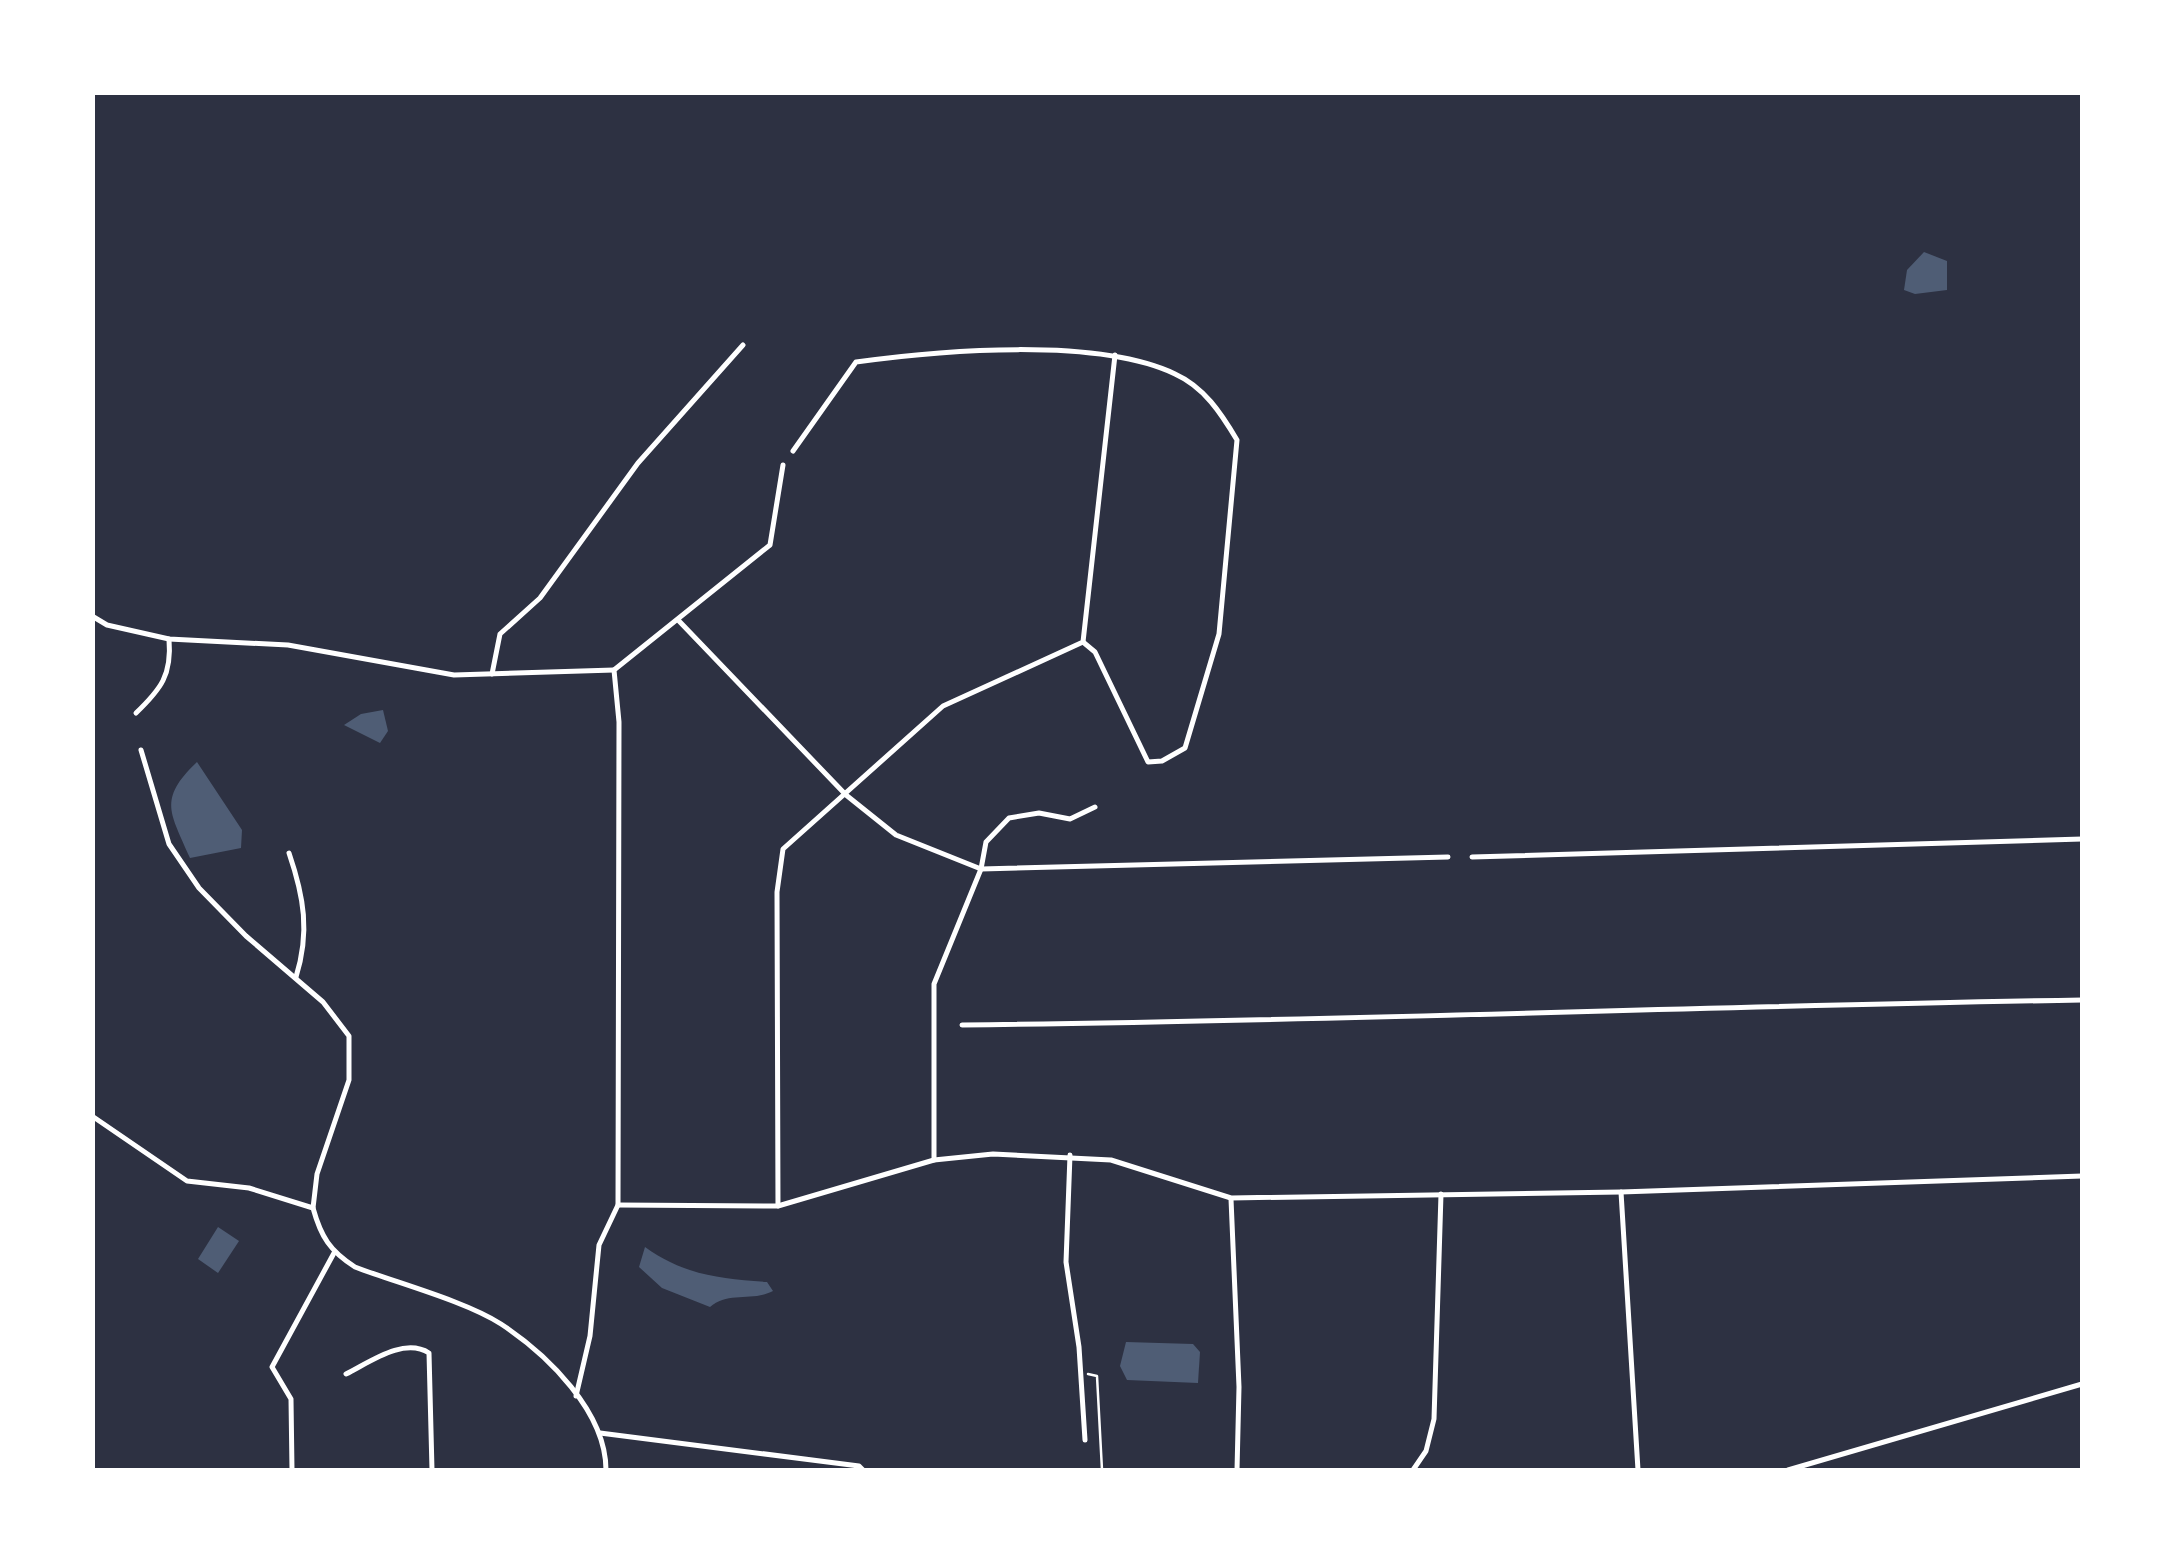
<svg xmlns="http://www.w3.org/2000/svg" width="2175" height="1563" viewBox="0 0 2175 1563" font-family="'DM Sans',sans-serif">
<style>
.water{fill:#4f5d75}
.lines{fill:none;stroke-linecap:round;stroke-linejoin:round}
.path{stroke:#fff;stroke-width:2.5}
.minor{stroke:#fff;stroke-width:5}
</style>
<rect width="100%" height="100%" fill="#2d3142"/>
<g class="water">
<path d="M1924 252 1947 261V290L1915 294 1904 290 1907 270Z"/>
<path d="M383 710 388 731 380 743 344 725 361 714Z"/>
<path d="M197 762 242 830 241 848 190 858C171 813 157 800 197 762Z"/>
<path d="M218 1227 239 1241 218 1273 198 1259Z"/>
<path d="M645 1247C684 1275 721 1279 767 1282L773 1291C752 1302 728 1291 710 1307L662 1288 639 1267Z"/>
<path d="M1126 1342 1193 1344 1200 1352 1198 1383 1127 1380 1120 1366Z"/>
</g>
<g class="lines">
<path class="path" d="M1088 1374 1097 1376 1102 1470"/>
<g class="minor">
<path d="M793 451 856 362C941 350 1097 337 1175 374 1204 387 1221 413 1237 440L1219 634 1185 748 1162 761 1148 762 1095 652 1083 642"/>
<path d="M92 616 107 625 169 639 288 645 454 675 614 670"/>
<path d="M679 621 846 795 896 835 981 869 1448 857"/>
<path d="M492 674 500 634 540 598 638 463 743 345"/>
<path d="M136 713C161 689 172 675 169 639"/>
<path d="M141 750 169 844 199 888 246 936 323 1002 349 1036V1080L317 1174 313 1208"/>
<path d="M289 853C304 897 310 932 296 977"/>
<path d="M1472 857 2082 839"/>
<path d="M962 1025C1335 1021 1709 1006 2082 1000"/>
<path d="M92 1116 187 1181 249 1188 313 1208C321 1237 330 1251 355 1267 397 1283 465 1301 501 1324 548 1355 606 1412 606 1470"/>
<path d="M1070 1155 1066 1262 1079 1347 1085 1440"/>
<path d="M934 1160V984L981 869 986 842 1009 818 1039 813 1070 819 1095 807"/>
<path d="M1621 1192 1638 1470"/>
<path d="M1231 1199 1239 1387 1237 1470"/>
<path d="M618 1205 778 1206 934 1160 993 1154 1111 1160 1231 1198 1621 1192 2082 1176"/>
<path d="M778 1206 777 892 783 849 943 706 1083 642 1115 355"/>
<path d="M346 1374C370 1362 404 1337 429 1353L432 1470"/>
<path d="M576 1396 590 1336 599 1245 618 1205 619 722 614 670 770 545 783 465"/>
<path d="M600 1433 859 1466 863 1470"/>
<path d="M292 1470 291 1399 272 1367 334 1253"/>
<path d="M1413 1470 1426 1451 1434 1419 1441 1194"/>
<path d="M1788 1470 2082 1384"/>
</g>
</g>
<rect width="2175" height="1563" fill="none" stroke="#ffffff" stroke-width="190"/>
</svg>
